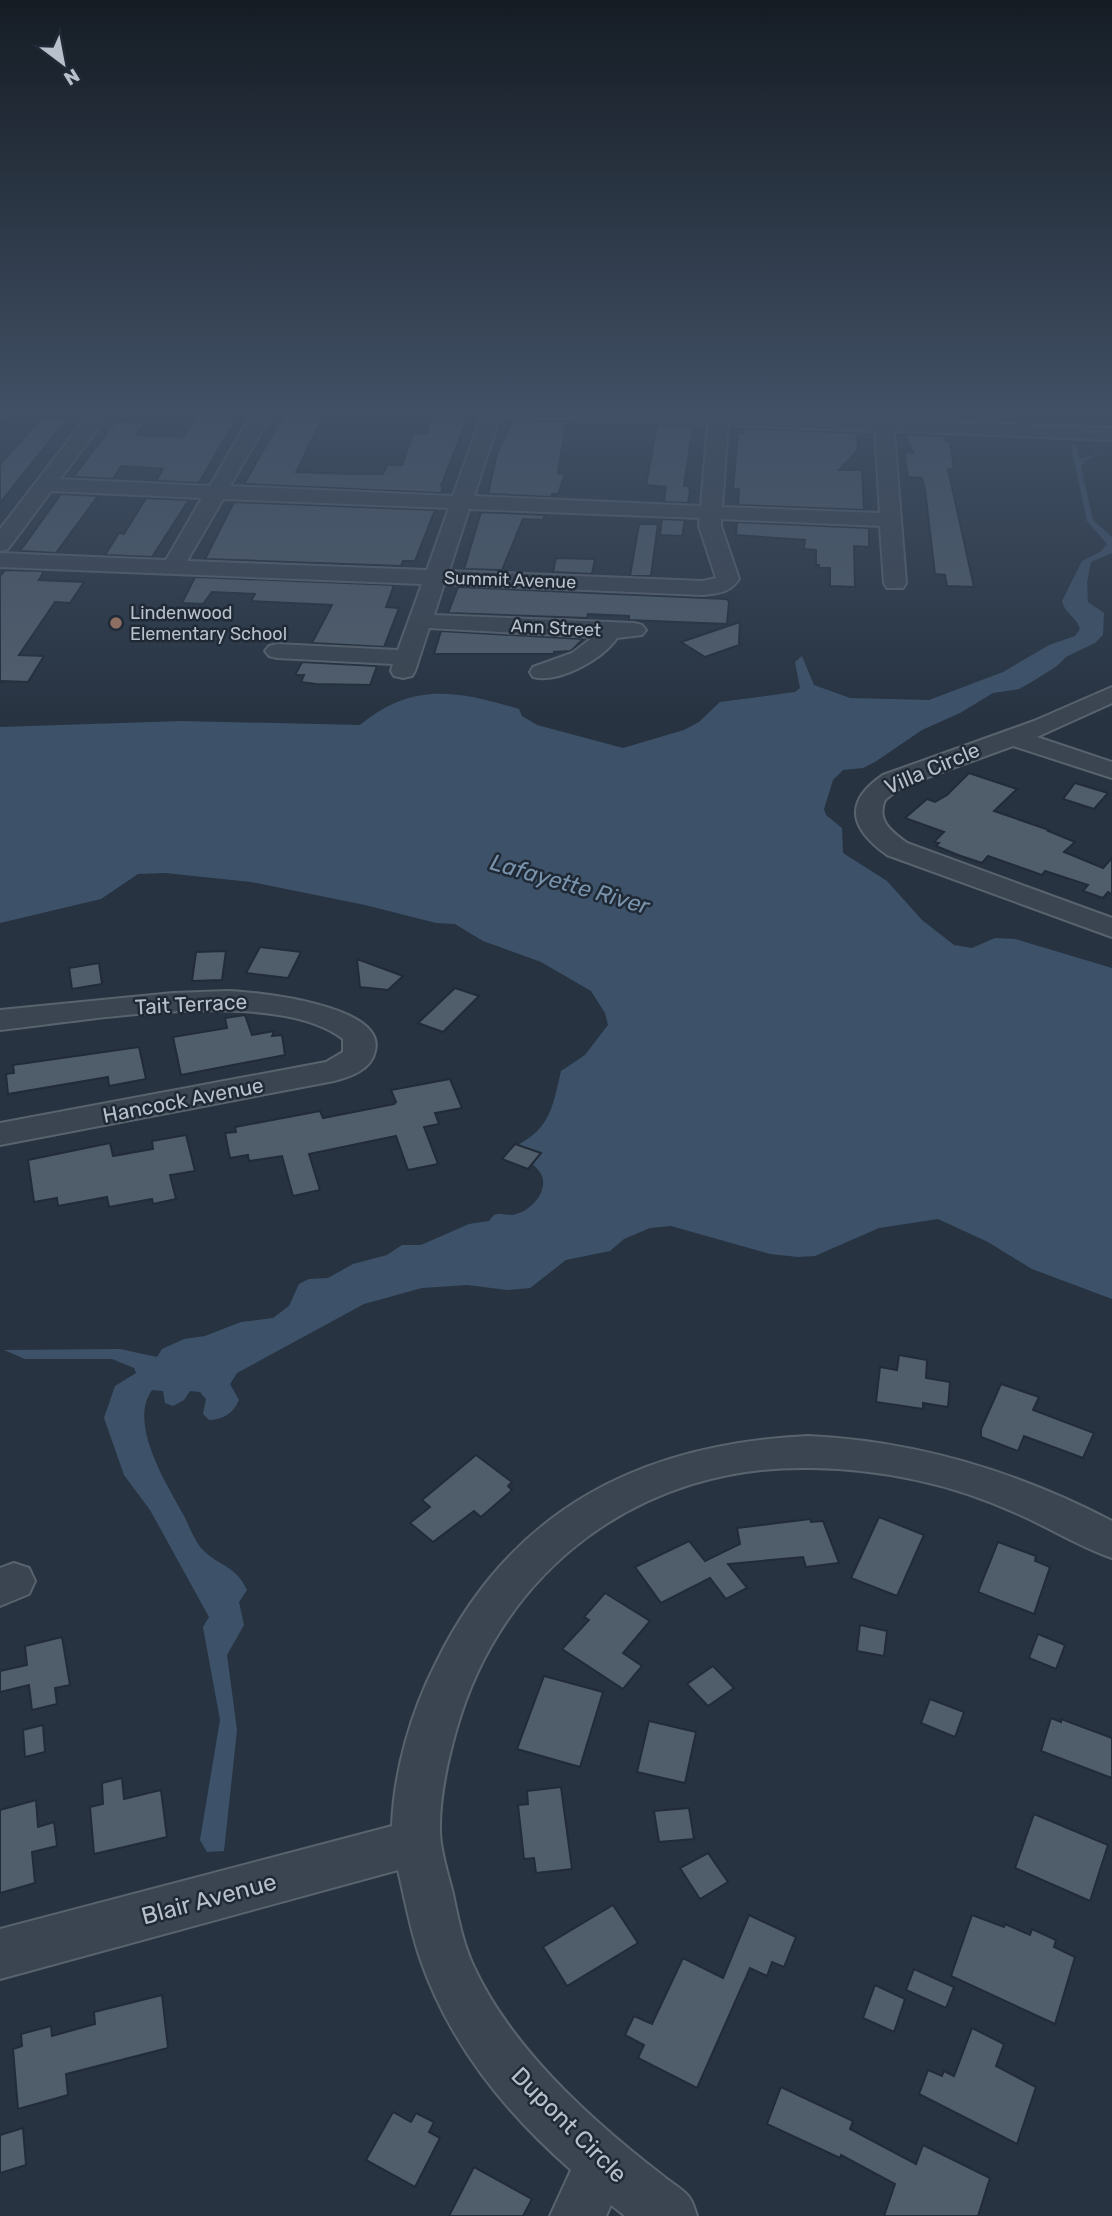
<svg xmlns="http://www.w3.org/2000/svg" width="1112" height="2216" viewBox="0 0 1112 2216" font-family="Rubik,sans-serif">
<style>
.water{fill:#3d5269}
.building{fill:#505e6c;stroke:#222c38;stroke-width:2}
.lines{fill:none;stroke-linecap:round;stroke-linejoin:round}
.minor-casing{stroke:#59636e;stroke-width:4}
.minor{fill:#3b4551;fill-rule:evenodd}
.education-dot{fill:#8d6e63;stroke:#202a36;stroke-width:2.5}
.labels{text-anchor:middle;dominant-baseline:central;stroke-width:5;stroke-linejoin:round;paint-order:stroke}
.far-street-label{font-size:18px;fill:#b8c0cb;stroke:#202a36}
.far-poi-label{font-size:18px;fill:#b8c0cb;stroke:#202a36;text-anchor:start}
.street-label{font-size:21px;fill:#b8c0cb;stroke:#202a36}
.water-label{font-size:23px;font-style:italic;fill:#7993ac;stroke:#202a36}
.near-street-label{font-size:24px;fill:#b8c0cb;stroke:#202a36}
</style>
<rect width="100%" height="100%" fill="#273341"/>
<path class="water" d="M1074 444 1077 446 1078 455 1082 459 1112 449 1086 460 1081 467 1093 520 1112 537V553L1091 562 1087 582 1088 602 1104 613 1103 635 1095 643 1066 657 1057 666 1030 683 1019 689 993 693 960 713 922 730 875 762 863 768 843 770 833 780 824 809 826 815 842 828 843 853 887 881 922 920 954 945 972 948 995 938 1015 939 1112 968V1299L1032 1269 988 1242 938 1219 879 1228 815 1256 798 1257 770 1254 671 1226 650 1228 624 1239 610 1251 566 1260 530 1288 507 1290 467 1285 422 1288 364 1304 237 1373 230 1384 239 1400C233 1414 223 1419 209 1420L203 1414 206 1399 200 1392 190 1391 184 1400 173 1406 165 1403 163 1391 152 1390C128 1423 166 1483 183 1514 189 1525 195 1543 204 1551 222 1568 235 1565 247 1590L239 1602 244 1625 227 1655 237 1730 224 1851 207 1852 200 1840 220 1720 203 1627 209 1617 150 1510 124 1475 104 1418 115 1386 136 1373 134 1368 112 1359H25L4 1350 120 1349 157 1357 162 1349 184 1339 205 1336 241 1322 273 1318 289 1306 299 1284 309 1279 328 1278 353 1264 387 1255 402 1245H421L469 1224 489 1221 494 1215C501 1213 505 1215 511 1215 529 1214 553 1189 539 1171 530 1160 526 1160 518 1145 551 1127 553 1105 561 1071L585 1055 608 1025 605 1013 591 991 541 962 483 941 455 924 436 923 365 905 251 882 165 873 138 874 101 899 0 923V727L182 721 360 725C413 681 458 691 519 709L522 716 537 725 623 748 684 730 699 722 720 702 795 692 800 688 795 662 802 656 814 685 850 698 929 700 1003 672 1049 645 1075 636 1080 629C1077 617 1065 614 1062 601L1082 561 1100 552 1107 544 1087 521 1071 446Z"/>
<g class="building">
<path d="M210 410H241L199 483 156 481 163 469 121 466 113 479 73 477 116 421 145 422 136 435 183 437 199 415H204Z"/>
<path d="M286 410 326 411 296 472 352 474H383L387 465H402L413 433H427L431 415H469L441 486H443L441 493 244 484Z"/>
<path d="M901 410H931L932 419 901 418Z"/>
<path d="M42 417 68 418 0 503V464Z"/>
<path d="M513 419 566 422 558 473 565 474 558 494H552L551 497 488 494 497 453Z"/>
<path d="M657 425 693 426 684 486H688L690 490 688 503 664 502 666 487 646 485Z"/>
<path d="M743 428 857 433 858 450 839 470H862L864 510 738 505 739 489H733L738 432 744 433Z"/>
<path d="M905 434 945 436 946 441H950L954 469H948L974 587 947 586 945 575 935 574 925 490 922 478 908 477 904 452 913 453Z"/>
<path d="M61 494 98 496 56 553 20 551Z"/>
<path d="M146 498 189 500 152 557 105 555 119 533 124 534Z"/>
<path d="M234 502 435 510 415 561H403L401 566 205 559Z"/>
<path d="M481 512 545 515 543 520 523 519 502 570 464 569Z"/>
<path d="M662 519 685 520 682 536 660 535Z"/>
<path d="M737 522 869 528V547L854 546 855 587 830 586V568H819V565H816V550L804 549 805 540 736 535Z"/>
<path d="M639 524H658L651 576H630Z"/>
<path d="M556 558 595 559 592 574 553 572Z"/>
<path d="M5 570 44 571 39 580 84 582 70 603 55 602 19 655 44 656 28 682 2 681 0 683V576Z"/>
<path d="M195 577 394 585 386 607 399 608 384 647 312 643 332 605 251 601 255 594 212 592 203 604 182 603Z"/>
<path d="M458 587 727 599 729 602 727 624 629 620V616L588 614 587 618 448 613Z"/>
<path d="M740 622 739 643 742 644 705 657 681 642Z"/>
<path d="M441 631 583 639 571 651 554 652V654H434Z"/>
<path d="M302 662 377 666 370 685 316 684 301 682 304 675H295Z"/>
<path d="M969 773 1017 789 994 811 1049 830 1048 831 1075 842 1064 852 1103 868 1112 858V894L1108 892 1103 898 1083 891 1088 885 1045 871 1042 875 988 856 982 863 958 855 936 846 939 843 934 842 944 832 905 818 927 799 935 802 947 795Z"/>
<path d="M1075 783 1108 793 1094 809 1063 799Z"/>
<path d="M260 947 301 952 288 978 246 973Z"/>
<path d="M226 951 222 980 192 981 196 952Z"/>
<path d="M357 959 403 976 388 990 360 987Z"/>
<path d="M99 963 102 984 72 989 69 968Z"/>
<path d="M455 988 479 996 443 1032 418 1023Z"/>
<path d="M245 1015 252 1035 274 1031 272 1036 282 1035 285 1055 181 1075 173 1037 227 1028 225 1018Z"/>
<path d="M139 1047 146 1079 109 1086 108 1077 8 1094 6 1074 14 1073 13 1065Z"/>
<path d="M450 1079 462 1108 435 1113 439 1124 424 1127 438 1164 408 1170 396 1136 309 1154 320 1190 293 1196 282 1156 249 1161 248 1155 230 1158 225 1133 236 1132 235 1127 320 1111 323 1118 394 1104 396 1102 391 1090Z"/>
<path d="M186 1135 195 1171 170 1175 176 1199 153 1204 152 1199 109 1207 107 1197 58 1206 57 1198 34 1202 28 1160 110 1143 113 1156 153 1149 152 1141Z"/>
<path d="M515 1144 541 1153 528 1169 502 1159Z"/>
<path d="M899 1355 927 1360 926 1378 950 1382 948 1407 923 1403V1409L876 1402 880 1367 897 1370Z"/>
<path d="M1001 1384 1039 1397 1033 1410 1094 1433 1083 1458 1024 1436 1018 1451 981 1437V1429Z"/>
<path d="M476 1455 512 1482 508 1486 512 1490 481 1517 474 1511 433 1542 410 1523 430 1507 422 1500Z"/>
<path d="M879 1517 924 1535 897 1596 851 1578Z"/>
<path d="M810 1519 811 1522 823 1521 839 1563 806 1567 803 1557 728 1564 747 1588 726 1599 710 1578 661 1603 635 1567 689 1541 705 1561 740 1544 737 1528Z"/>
<path d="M998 1542 1036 1556 1035 1561 1050 1567 1034 1614 978 1592Z"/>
<path d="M605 1593 650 1621 623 1653 642 1666 623 1689 562 1649 589 1620 584 1617Z"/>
<path d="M860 1625 887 1631 884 1656 857 1651Z"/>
<path d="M1038 1634 1065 1645 1056 1669 1029 1658Z"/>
<path d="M62 1637 70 1685 55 1688 57 1704 32 1710 29 1685 0 1692V1671L27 1665 25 1646Z"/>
<path d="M713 1666 734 1688 708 1706 687 1684Z"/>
<path d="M544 1676 603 1692 580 1767 517 1749Z"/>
<path d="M930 1699 964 1712 955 1737 921 1723Z"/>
<path d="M1051 1718 1061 1722V1719L1112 1738V1778L1041 1751Z"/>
<path d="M649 1721 696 1732 685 1783 637 1772Z"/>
<path d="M43 1725 45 1752 25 1757 23 1730Z"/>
<path d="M122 1778 124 1799 161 1790 167 1837 94 1854 90 1807 103 1804 102 1783Z"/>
<path d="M561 1787 572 1869 536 1873 534 1858 524 1859 518 1805 528 1804 527 1791Z"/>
<path d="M36 1800 38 1827 54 1822 57 1846 32 1852 35 1883 0 1893V1810Z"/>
<path d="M689 1808 694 1839 659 1842 654 1811Z"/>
<path d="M1034 1814 1108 1845 1090 1901 1015 1868Z"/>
<path d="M708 1853 728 1882 700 1899 680 1868Z"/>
<path d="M613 1905 638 1943 567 1986 543 1947Z"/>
<path d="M749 1915 796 1937 784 1967 772 1962 767 1976 750 1968 697 2088 638 2058 644 2045 625 2035 634 2016 652 2024 683 1958 723 1978Z"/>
<path d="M972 1915 1004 1927 1005 1924 1030 1935 1032 1929 1056 1940 1054 1947 1075 1957 1055 2024 951 1976Z"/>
<path d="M914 1969 954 1987 946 2008 906 1990Z"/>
<path d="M875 1985 905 1999 894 2032 863 2018Z"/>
<path d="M162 1995 168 2048 66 2074 68 2095 18 2109 13 2049 22 2046 21 2034 51 2026 52 2036 95 2024 94 2012Z"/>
<path d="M972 2028 1004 2044 996 2066 1036 2087 1017 2144 919 2094 928 2070 942 2076 944 2071 954 2076Z"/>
<path d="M781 2087 853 2121 850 2129 916 2164 923 2145 990 2178 978 2216H884L895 2184 841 2155 840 2158 767 2124Z"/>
<path d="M393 2112 411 2122 416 2113 434 2122 429 2132 440 2138 415 2187 366 2160Z"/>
<path d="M23 2128 26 2165 0 2173V2135Z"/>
<path d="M474 2167 532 2199 523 2216H449Z"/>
</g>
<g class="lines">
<defs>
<g id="minor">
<path d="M0 410H14L11 414 0 416Z"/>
<path d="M92 410H112L60 479 210 486 254 410H274L230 486 453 496 482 415 476 410 709 413V410H729L728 414 874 419 873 410H893V420L1112 428V440L894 431 906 583 903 588H887L884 583 880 526 721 519V526L739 579C730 593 718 593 703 595L444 584 434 615 634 623 642 625 646 630 642 635 617 638C603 659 559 684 533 677L530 672 533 667 572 653 593 637 429 628 415 671 412 676 403 678 394 676 391 671 393 664 277 658 269 656 265 651 269 646 277 644 398 650 422 584 0 567V553L166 560 202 498 51 491 8 549 0 551V529ZM500 416 708 424 701 506 474 496ZM728 425 875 431 880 513 722 507ZM223 499 449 508 427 570 187 561ZM469 509 700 518 699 526 716 578 703 581 449 571Z"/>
<path d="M1112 687V703L1037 737 1112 762V778L1013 746 901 787 885 800C876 821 892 832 907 843L1112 918V937L887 855C851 829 842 803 883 775L1034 721Z"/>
<path d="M228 991C256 992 387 1005 375 1051 371 1070 350 1077 334 1081L0 1145V1123L326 1062 343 1052V1039C275 986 84 1021 0 1030V1010L173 993Z"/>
<path d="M808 1436C916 1441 1016 1471 1112 1521V1558C1080 1547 1050 1528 1018 1514 953 1484 882 1469 811 1468 642 1464 501 1569 456 1731 447 1763 439 1798 440 1833 441 1854 448 1873 453 1894 458 1918 463 1944 474 1967 502 2027 549 2078 598 2122 619 2141 640 2158 662 2175 670 2182 683 2189 689 2197 693 2202 695 2210 697 2216H625L611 2205 606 2216H550L571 2170C504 2111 449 2043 420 1958 410 1929 405 1899 398 1870L0 1979V1929L392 1826C394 1771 411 1712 436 1663 511 1509 641 1444 808 1436Z"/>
<path d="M14 1563 29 1568 35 1581 29 1594 0 1606V1568Z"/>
</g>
</defs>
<use href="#minor" class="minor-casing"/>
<use href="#minor" class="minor"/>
</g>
<linearGradient id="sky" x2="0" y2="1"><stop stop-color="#151c24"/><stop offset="0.57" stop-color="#415065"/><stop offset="1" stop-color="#415065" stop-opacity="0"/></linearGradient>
<rect width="1112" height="720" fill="url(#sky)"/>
<circle class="education-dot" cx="116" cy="623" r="7"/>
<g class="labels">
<g class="far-street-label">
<text transform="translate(510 580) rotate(2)">Summit Avenue</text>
<text transform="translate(556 628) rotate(3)">Ann Street</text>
</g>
<g class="far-poi-label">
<text x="130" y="613">Lindenwood<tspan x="130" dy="21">Elementary School</tspan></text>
</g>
<g class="street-label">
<text transform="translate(932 768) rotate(-23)">Villa Circle</text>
<text transform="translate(191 1004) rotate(-3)">Tait Terrace</text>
<text transform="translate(183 1100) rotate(-11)">Hancock Avenue</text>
</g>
<g class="water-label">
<text transform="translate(570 884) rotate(16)">Lafayette River</text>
</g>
<g class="near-street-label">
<text transform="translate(209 1899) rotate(-15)">Blair Avenue</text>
<text transform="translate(569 2125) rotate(45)">Dupont Circle</text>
</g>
</g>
<g transform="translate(63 63) rotate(148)" stroke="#202a36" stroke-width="5" paint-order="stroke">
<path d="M0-5L12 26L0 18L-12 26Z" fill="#b8c0cb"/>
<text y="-10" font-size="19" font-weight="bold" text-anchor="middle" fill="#b8c0cb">N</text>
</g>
</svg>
